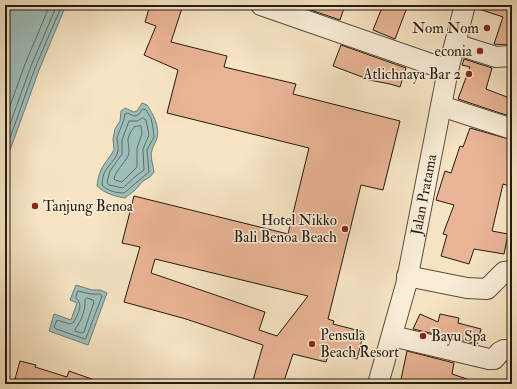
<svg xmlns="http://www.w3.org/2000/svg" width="517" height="389" viewBox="0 0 517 389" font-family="'IM FELL Double Pica',serif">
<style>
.water{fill:#9ebeba;stroke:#6d7d77}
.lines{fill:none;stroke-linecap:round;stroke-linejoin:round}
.shore{stroke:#616c66;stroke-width:1}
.building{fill:#e9b495;stroke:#241b13;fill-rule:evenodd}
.minor-casing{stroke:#584d3f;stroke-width:22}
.minor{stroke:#f9edd8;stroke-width:20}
.poi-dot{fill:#8f2418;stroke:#f9edd8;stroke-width:1.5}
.labels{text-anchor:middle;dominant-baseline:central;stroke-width:3;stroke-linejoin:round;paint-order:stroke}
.poi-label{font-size:15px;fill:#241b13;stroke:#f9edd8;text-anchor:end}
.street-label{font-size:15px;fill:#241b13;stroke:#f9edd8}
</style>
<rect width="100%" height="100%" fill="#f6e4c3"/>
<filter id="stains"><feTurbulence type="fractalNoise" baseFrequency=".005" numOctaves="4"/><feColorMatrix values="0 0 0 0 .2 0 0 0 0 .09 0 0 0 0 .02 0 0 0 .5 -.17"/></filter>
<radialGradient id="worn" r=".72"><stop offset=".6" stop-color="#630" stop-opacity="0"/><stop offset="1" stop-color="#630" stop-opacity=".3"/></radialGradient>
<g class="water">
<path d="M5 5H66L39 70 5 164Z"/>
<path d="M142 103 147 105C153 114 160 127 157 138 156 142 153 146 152 150 150 157 153 165 154 172L150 177 143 181 135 190 125 198C114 196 106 194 97 186 99 167 105 165 114 150L113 139 115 129 120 121 121 111 125 108 134 112 137 111Z"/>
<path d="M76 285 92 290H101L107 293 88 345 49 331 54 314 71 320 77 303 70 300Z"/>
</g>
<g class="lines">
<g class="shore">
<path d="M143 109 146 110 151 118 153 128 154 137 147 150 149 172 124 193C116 193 108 191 102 185 102 166 115 164 118 151 119 147 117 142 117 138 119 130 124 123 125 114L127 113 134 116 138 115Z"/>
<path d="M143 118 146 120 149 135 143 149 144 170 137 175 123 188 109 185 107 182 110 171 122 154V140L129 121H137Z"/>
<path d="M5 120 25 64 50 5"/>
<path d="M141 126 142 134 137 148V167L122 182 115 180 114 179C116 170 124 164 128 156 130 150 128 145 128 139 129 135 131 131 134 127Z"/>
<path d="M5 138 31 66 57 5"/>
<path d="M5 152 35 68 62 5"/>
<path d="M78 291 91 294H100L102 296 86 338 85 339 56 329 54 327 57 320 70 324 74 322C78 313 84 305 76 298Z"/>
<path d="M87 298 93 300 94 302 84 332 81 333 75 331V329C81 322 86 309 85 300Z"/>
</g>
</g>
<g class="building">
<path d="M150 5H183L171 42 227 56 224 67 296 84 293 94 400 121 383 190 361 185 328 319 334 321 333 324 364 332 357 359 329 352 326 362 293 354 283 384H252L263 345 186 319 124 302 140 247 122 243 134 196 288 234 309 148 167 113 178 70 144 55 156 26 145 22ZM155 259 308 296 277 336 259 330 265 312 151 273Z"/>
<path d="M296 5H345L340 20Z"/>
<path d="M383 5H408L395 39 373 30Z"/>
<path d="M476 5H512V31L508 45 494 44 503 17 476 8Z"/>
<path d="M341 45 406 68 400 87 390 84 364 79 365 78 333 66Z"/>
<path d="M464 59 492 68 486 89 512 99V117L458 99 470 67 462 65Z"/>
<path d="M470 128 512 140V187L503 184 492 231 508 234 504 254 474 249 469 264 441 256 447 235 443 234 454 205 436 200 445 171 451 173 460 146 463 147Z"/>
<path d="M420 314 438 322 440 314 459 318 458 323 481 329 477 344 413 329Z"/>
<path d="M407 351 454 363 452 374 476 382V384H400Z"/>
<path d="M20 361 36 365 35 367 67 377 69 371 100 382 99 384H34L15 379Z"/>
</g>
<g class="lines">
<defs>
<g id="minor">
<path d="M261 5 448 70"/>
<path d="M455 44 496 57 512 56"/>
<path d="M441 106 512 129"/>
<path d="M407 276 467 288 487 289 504 272 512 271"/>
<path d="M392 336 489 359H494L500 352 504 350 512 351"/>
<path id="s1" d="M378 384 406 285 448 70 465 5"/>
</g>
</defs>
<use href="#minor" class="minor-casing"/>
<use href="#minor" class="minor"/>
</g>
<g class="poi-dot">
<circle cx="487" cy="28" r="4"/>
<circle cx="480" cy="51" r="4"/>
<circle cx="469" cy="74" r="4"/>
<circle cx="35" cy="206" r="4"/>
<circle cx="345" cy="229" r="4"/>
<circle cx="423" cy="336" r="4"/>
<circle cx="312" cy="344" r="4"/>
</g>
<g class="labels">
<g class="poi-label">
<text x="479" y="28">Nom Nom</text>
<text x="472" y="51">econia</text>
<text x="461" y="74">Atlichnaya Bar 2</text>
<text x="43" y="206" text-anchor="start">Tanjung Benoa</text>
<text x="337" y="220">Hotel Nikko<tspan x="337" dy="17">Bali Benoa Beach</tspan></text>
<text x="320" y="335" text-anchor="start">Pensula<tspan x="320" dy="17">Beach Resort</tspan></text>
<text x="431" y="336" text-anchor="start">Bayu Spa</text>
</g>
<g class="street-label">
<text stroke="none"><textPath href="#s1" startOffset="195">Jalan Pratama</textPath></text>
</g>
</g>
<rect width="517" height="389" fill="none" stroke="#f6e4c3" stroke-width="20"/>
<rect x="6" y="6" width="505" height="377" fill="none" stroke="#241b13" stroke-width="2"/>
<rect x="10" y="10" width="497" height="369" fill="none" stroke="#241b13"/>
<rect width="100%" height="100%" filter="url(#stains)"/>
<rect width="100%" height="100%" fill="url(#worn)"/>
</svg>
